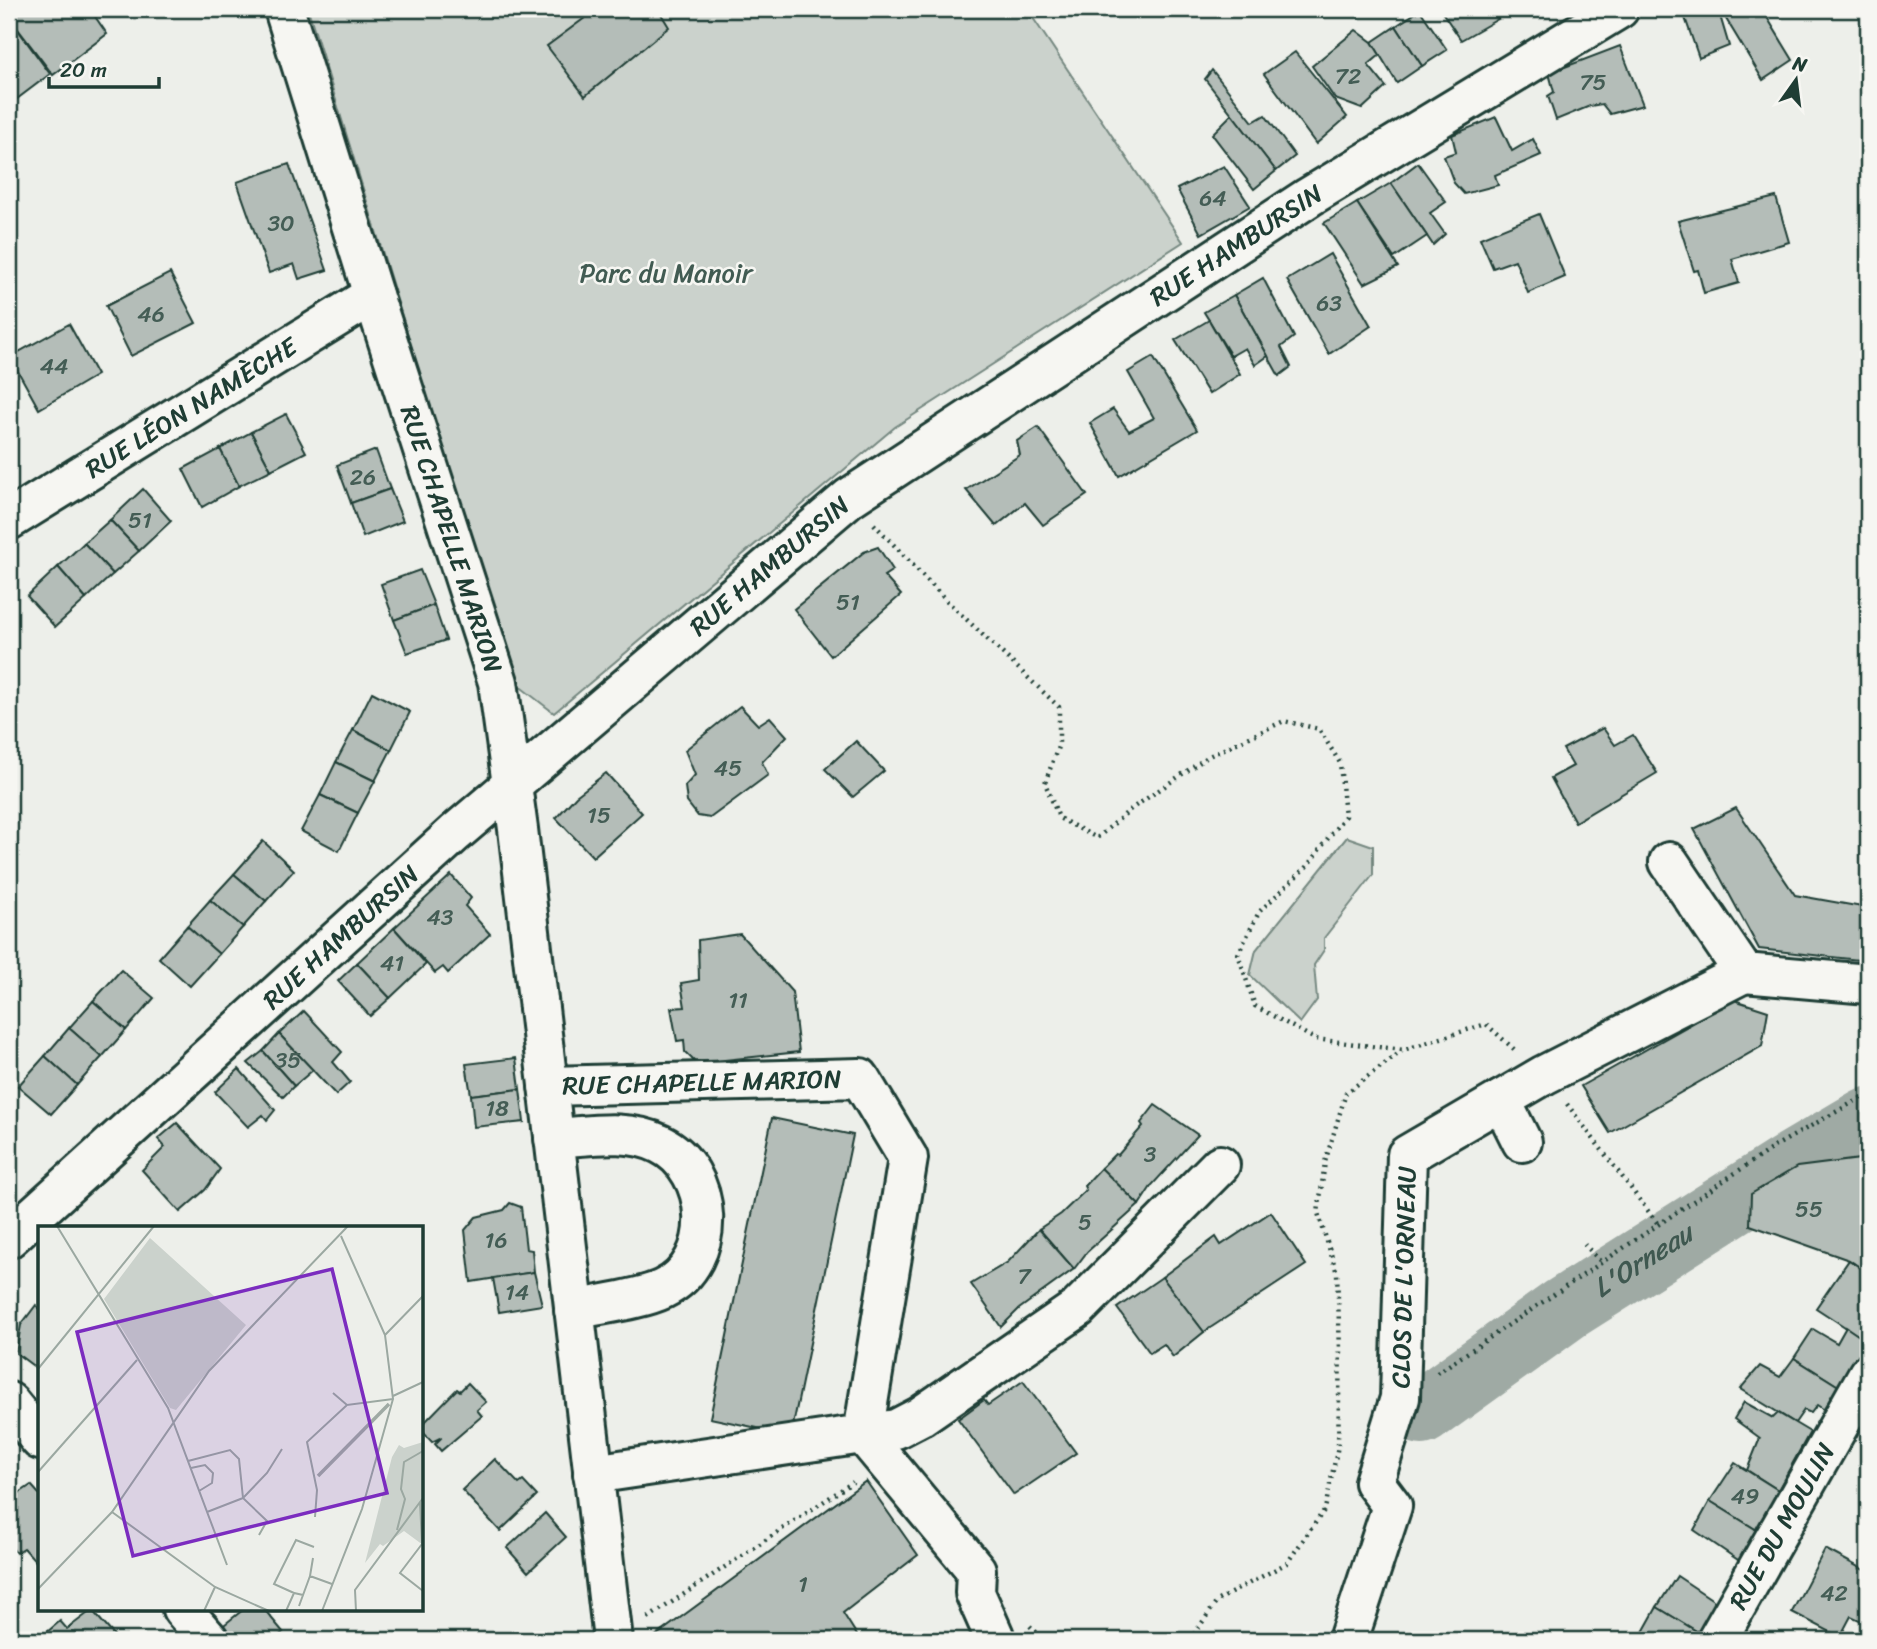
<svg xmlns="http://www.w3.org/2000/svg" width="1877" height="1649" viewBox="0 0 1877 1649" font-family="Sriracha,sans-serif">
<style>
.green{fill:#cbd2cc;stroke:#758880;stroke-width:2}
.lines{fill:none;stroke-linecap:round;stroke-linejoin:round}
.river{stroke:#9faaa4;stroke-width:66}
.building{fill:#b4bdb8;stroke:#1f3d34;stroke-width:2}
.minor-casing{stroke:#1f3d34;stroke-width:44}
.path{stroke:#1f3d34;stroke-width:4.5;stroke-dasharray:2 5;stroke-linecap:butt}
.minor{stroke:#f6f6f2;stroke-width:38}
.labels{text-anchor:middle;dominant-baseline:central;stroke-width:5;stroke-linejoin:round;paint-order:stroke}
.number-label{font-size:23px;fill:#445d55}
.street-label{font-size:26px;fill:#1f3d34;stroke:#f6f6f2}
.park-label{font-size:26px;fill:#415b52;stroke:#f6f6f2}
.water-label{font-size:28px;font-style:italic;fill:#3f5850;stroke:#f6f6f2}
.inset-river{fill:none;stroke:#9faaa4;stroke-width:3.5}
.inset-road{fill:none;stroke:#9ba8a1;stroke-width:2}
.view{fill:#7b2cbf;fill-opacity:0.15;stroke:#7b2cbf;stroke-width:3.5}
.inset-edge{fill:none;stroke:#1f3d34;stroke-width:3.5}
</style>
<rect width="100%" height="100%" fill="#edefea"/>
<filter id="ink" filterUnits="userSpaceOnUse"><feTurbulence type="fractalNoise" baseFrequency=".0143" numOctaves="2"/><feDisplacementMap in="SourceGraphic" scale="14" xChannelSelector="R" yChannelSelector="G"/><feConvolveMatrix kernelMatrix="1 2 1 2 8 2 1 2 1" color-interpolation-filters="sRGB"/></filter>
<g filter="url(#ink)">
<g class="green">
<path d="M308 9H1027L1183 242 895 427 554 713 514 682Z"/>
<path d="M1347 837 1373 846V875L1324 938V950L1314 965 1317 1000 1300 1023 1250 975 1256 950Z"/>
</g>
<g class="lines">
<path class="river" id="s1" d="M1422 1412 1565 1309 1792 1165 1868 1120"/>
</g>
<g class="building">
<path d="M9 9H102L94 15 107 34 53 75 9 17Z"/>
<path d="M597 9H658L669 27 585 96 547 46Z"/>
<path d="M1440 9H1491L1498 19 1461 40Z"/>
<path d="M1682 9H1718L1729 46 1699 58Z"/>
<path d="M1720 9H1762L1793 60 1763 80Z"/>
<path d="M1420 10 1447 50 1422 66 1396 26Z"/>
<path d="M10 19 50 74 9 105V20Z"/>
<path d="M1396 26 1422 66 1397 83 1372 42Z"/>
<path d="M1356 30 1372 42 1380 55 1368 65 1386 87 1362 109 1335 99 1312 66Z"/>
<path d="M1620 46 1643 105 1610 114 1602 104 1590 106 1556 120 1548 96 1554 92 1549 73Z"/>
<path d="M1295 52 1347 117 1316 144 1264 74Z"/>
<path d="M1212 70 1253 122 1265 115 1295 156 1276 171 1205 79Z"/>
<path d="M1232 114 1276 171 1254 189 1212 134Z"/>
<path d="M1496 117 1512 151 1533 139 1541 155 1495 175 1498 185 1464 194 1454 183 1444 156 1456 152 1452 135Z"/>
<path d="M1418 163 1446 202 1430 213 1445 234 1433 245 1391 183Z"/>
<path d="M289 164 327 270 299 279 294 264 269 273 237 182Z"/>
<path d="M1224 166 1250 206 1201 234 1177 189Z"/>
<path d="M1391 183 1427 236 1394 258 1357 203Z"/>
<path d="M1776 197 1789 242 1732 259 1739 283 1704 293 1698 270 1694 271 1678 221Z"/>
<path d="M1357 203 1398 267 1364 284 1324 223Z"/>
<path d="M1539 214 1565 277 1528 293 1515 260 1493 268 1480 238Z"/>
<path d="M1330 254 1371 326 1329 354 1287 280Z"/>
<path d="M170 273 196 323 131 356 106 306Z"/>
<path d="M1263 278 1294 337 1281 347 1291 367 1279 376 1234 295Z"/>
<path d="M1234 295 1268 356 1255 365 1245 348 1231 356 1204 312Z"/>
<path d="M1209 320 1240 374 1209 394 1175 340Z"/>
<path d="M69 324 97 375 39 409 10 357Z"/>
<path d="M1153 357 1197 430 1119 476 1090 423 1113 409 1129 431 1154 418 1128 372Z"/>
<path d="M286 414 306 452 271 470 251 432Z"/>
<path d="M1038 427 1087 495 1043 525 1025 503 996 526 966 490 1020 455 1017 441Z"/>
<path d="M251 432 271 470 239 486 220 449Z"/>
<path d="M220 449 239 486 202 507 183 469Z"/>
<path d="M376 450 390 489 351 503 337 465Z"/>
<path d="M143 489 171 521 139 551 110 520Z"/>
<path d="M390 489 403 521 363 537 351 503Z"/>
<path d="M110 520 139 551 113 574 84 543Z"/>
<path d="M84 543 113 574 86 599 58 567Z"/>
<path d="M878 547 893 570 884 576 901 595 831 656 794 609 864 552Z"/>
<path d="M58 567 86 599 55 627 27 596Z"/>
<path d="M420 570 434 605 394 620 381 584Z"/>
<path d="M434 605 446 640 407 653 394 620Z"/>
<path d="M372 692 410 712 391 750 353 730Z"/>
<path d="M740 706 758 725 770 717 787 736 762 762 768 775 710 818 698 816 687 802 685 786 695 775 685 750Z"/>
<path d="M1603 728 1615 745 1633 735 1657 773 1575 822 1551 778 1573 766 1563 749Z"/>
<path d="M353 730 391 750 375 781 336 762Z"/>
<path d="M856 741 884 771 853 797 825 769Z"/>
<path d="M336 762 375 781 358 813 320 795Z"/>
<path d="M606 773 642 813 593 857 556 818 576 796Z"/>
<path d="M320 795 358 813 339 851 301 831Z"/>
<path d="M1736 808 1795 895 1868 908V961L1759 949 1694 829Z"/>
<path d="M263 841 294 870 266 901 234 874Z"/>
<path d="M234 874 266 901 243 927 210 900Z"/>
<path d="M451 875 471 898 465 906 490 934 448 973 443 967 435 973 394 928Z"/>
<path d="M210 900 243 927 219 954 187 926Z"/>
<path d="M187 926 219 954 190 986 159 958Z"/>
<path d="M394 928 426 964 390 998 357 963Z"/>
<path d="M740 934 792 992 799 1052 696 1063 685 1052 684 1040 677 1041 671 1008 685 1007 681 983 699 980 698 940Z"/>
<path d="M357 963 390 998 370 1016 338 981Z"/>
<path d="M121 970 154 998 126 1030 93 1001Z"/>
<path d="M1734 1000 1768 1011 1762 1046 1610 1133 1581 1086Z"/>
<path d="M93 1001 126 1030 102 1057 69 1028Z"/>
<path d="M304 1011 342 1052 333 1062 350 1082 336 1095 279 1034Z"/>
<path d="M69 1028 102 1057 77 1085 45 1056Z"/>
<path d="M279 1034 313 1070 294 1086 263 1051Z"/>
<path d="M263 1051 294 1086 283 1097 248 1063Z"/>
<path d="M45 1056 77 1085 51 1114 18 1086Z"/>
<path d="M516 1058 520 1089 471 1095 466 1064Z"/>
<path d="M239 1069 275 1110 267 1120 263 1115 248 1127 215 1092Z"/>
<path d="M520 1089 524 1122 474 1127 471 1095Z"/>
<path d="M1155 1105 1198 1135 1152 1185 1139 1205 1101 1168 1115 1154 1118 1155 1143 1126 1141 1123Z"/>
<path d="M772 1118 853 1135 791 1435 710 1418Z"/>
<path d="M177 1123 220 1169 205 1190 180 1212 142 1170 165 1147 158 1139Z"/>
<path d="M1868 1158V1273L1849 1260 1750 1225 1751 1194 1797 1167Z"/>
<path d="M1101 1168 1139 1205 1087 1252 1074 1269 1039 1229 1061 1214 1086 1190 1084 1186Z"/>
<path d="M510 1203 521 1207 526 1249 532 1250 534 1272 471 1282 465 1230 476 1217 504 1210Z"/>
<path d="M1271 1212 1306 1265 1204 1332 1162 1277 1216 1237 1221 1245Z"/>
<path d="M1039 1229 1074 1269 1019 1309 1001 1327 971 1284 1008 1262Z"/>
<path d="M1849 1260 1868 1273V1342L1816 1308Z"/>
<path d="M534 1272 542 1305 499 1312 493 1278Z"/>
<path d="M1162 1277 1204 1332 1173 1357 1164 1344 1150 1353 1117 1308Z"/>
<path d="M36 1305 40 1309V1371L16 1353 21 1325Z"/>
<path d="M1846 1327 1868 1342 1840 1387 1794 1358 1813 1329 1837 1343Z"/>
<path d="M1794 1358 1840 1387 1826 1411 1817 1405 1811 1413 1804 1410 1795 1423 1740 1389 1760 1366 1780 1377Z"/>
<path d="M1023 1381 1076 1453 1014 1495 958 1419 984 1400 988 1405Z"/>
<path d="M468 1383 486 1402 477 1410 482 1416 441 1451 435 1444 442 1437 432 1442 422 1431V1425L457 1389 460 1391Z"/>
<path d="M1744 1402 1773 1418 1778 1413 1810 1432 1778 1490 1747 1470 1760 1438 1734 1419Z"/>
<path d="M495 1459 519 1484 523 1481 537 1496 500 1531 462 1490Z"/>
<path d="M1735 1463 1778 1490 1760 1532 1710 1501Z"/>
<path d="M866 1481 918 1555 843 1613 860 1640H650Z"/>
<path d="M31 1485 40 1495 39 1565 24 1548 16 1553 9 1544V1538L11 1536 9 1532V1500Z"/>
<path d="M1710 1501 1760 1532 1744 1564 1694 1530Z"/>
<path d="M545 1513 566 1537 528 1572 507 1548Z"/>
<path d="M1825 1549 1868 1572V1590L1865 1596 1868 1598V1624L1851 1616 1840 1637 1792 1612Z"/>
<path d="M1677 1576 1722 1606 1706 1637 1657 1607Z"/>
<path d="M1657 1607 1706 1637 1705 1640H1652L1643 1632Z"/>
<path d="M244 1609H264L283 1632 275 1640H231L220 1628Z"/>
<path d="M92 1610 118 1640 39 1639 60 1621 67 1629Z"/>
</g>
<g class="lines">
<defs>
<g id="minor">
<path id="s2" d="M284 9 373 295 498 682 518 829 613 1640"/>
<path id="s3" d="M9 520 373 295"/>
<path d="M1669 862 1744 973 1868 984"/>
<path id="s4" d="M548 1086 860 1078 908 1158 863 1434 593 1474"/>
<path d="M1501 1100 1522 1142"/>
<path d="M554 1138C589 1136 627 1128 660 1144 714 1170 720 1262 663 1289 640 1300 600 1304 574 1310"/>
<path id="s5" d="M9 1238 455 833 849 498 1309 197 1619 9"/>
<path d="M9 1402 40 1440"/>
<path d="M863 1434 896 1429 921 1416 1078 1308 1220 1165"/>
<path d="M863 1434 976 1570 975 1593 994 1636 993 1640"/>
<path d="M182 1609 209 1640"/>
<path id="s6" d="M1348 1640 1392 1506 1374 1482 1400 1398 1407 1155 1544 1075 1744 973"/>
<path id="s7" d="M1717 1640 1868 1374"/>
</g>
</defs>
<use href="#minor" class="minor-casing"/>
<g class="path">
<path d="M874 524 947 601 1059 707V744L1045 783 1059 818 1097 838 1131 809 1209 756 1284 721 1319 729 1340 763 1345 816 1307 866 1259 912 1238 954 1255 1006 1315 1039 1403 1050 1486 1024 1515 1050"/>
<path d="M1567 1104 1658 1224"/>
<path d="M1584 1244 1601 1262"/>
<path d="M1437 1373 1777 1145 1868 1094"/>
<path d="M648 1618 853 1482"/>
<path d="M1030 1626 1044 1640"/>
<path d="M1190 1640 1218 1600 1287 1563 1325 1509 1338 1446 1340 1349 1337 1273 1318 1213 1325 1162 1346 1093 1402 1051"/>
</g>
<use href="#minor" class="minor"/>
</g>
</g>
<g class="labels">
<g class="number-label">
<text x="1348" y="76">72</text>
<text x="1593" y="82">75</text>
<text x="1213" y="198">64</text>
<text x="281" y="223">30</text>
<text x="1329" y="303">63</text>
<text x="151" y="314">46</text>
<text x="54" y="366">44</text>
<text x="363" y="477">26</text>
<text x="140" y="520">51</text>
<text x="848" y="602">51</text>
<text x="728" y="768">45</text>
<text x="599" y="815">15</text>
<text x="440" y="917">43</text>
<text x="392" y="963">41</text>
<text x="738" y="1000">11</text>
<text x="288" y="1060">35</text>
<text x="497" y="1108">18</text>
<text x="1150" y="1154">3</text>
<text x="1809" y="1209">55</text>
<text x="1085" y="1222">5</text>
<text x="496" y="1240">16</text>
<text x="1024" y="1276">7</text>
<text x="517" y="1292">14</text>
<text x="1745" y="1496">49</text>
<text x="803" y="1584">1</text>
<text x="1834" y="1593">42</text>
</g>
<g class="street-label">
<text stroke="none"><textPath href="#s5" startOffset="1582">RUE HAMBURSIN</textPath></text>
<text stroke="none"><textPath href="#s3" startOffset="214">RUE LÉON NAMÈCHE</textPath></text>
<text stroke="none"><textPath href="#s2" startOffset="556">RUE CHAPELLE MARION</textPath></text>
<text stroke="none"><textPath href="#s5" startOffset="1015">RUE HAMBURSIN</textPath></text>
<text stroke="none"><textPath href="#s5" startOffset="448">RUE HAMBURSIN</textPath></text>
<text stroke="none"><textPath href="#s4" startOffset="154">RUE CHAPELLE MARION</textPath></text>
<text stroke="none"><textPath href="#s6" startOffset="380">CLOS DE L'ORNEAU</textPath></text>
<text stroke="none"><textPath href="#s7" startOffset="131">RUE DU MOULIN</textPath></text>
</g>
<g class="park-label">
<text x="666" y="273">Parc du Manoir</text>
</g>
<g class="water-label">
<text stroke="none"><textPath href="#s1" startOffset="268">L'Orneau</textPath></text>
</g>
</g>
<g transform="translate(38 1226)">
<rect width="385" height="385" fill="#edefea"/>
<path d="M112 12 208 99 138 184 132 182 66 73ZM385 216V319L366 305 345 320 342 318 327 337 354 231 361 219 366 222Z" fill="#cbd2cc"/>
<path class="inset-river" d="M280 250 351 178"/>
<path class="inset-road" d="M19 0 130 182 189 339M347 109 385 70M0 143 116 0M295 167 309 179 355 173M355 170 385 156M150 235 192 224 201 233 205 272 169 286M153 242 167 239 175 247 174 257 161 265M0 246 99 134M382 276 384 318 362 347 385 365M74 286 177 361 231 385M277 291 279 264 269 216 309 179M359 304 367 273 363 263 366 236 385 225M221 309 229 295 205 272 229 247 244 223M275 332 272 350 294 358M0 363 74 286 171 145 310 0M256 367 236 358 258 314 276 321M261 380 272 350M166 385 177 361M248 385 256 367 265 369M284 385 324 283 355 173 347 109 303 10M318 385 317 364 385 272"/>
<path class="view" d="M294 43 349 267 95 330 39 106Z"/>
<rect width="385" height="385" class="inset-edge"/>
</g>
<rect width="1877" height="1649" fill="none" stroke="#f6f6f2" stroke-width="35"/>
<rect x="18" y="18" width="1842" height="1614" fill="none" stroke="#1f3d34" stroke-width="2.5" filter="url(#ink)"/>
<g transform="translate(1796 80) rotate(14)" stroke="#f6f6f2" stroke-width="5" paint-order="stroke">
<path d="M0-5L12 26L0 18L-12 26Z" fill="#1f3d34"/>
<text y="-10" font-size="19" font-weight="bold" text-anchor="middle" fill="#1f3d34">N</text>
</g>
<path d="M49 77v10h110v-10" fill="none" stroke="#1f3d34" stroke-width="3.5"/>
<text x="60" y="77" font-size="21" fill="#1f3d34" stroke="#f6f6f2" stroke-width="5" paint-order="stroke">20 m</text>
</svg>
